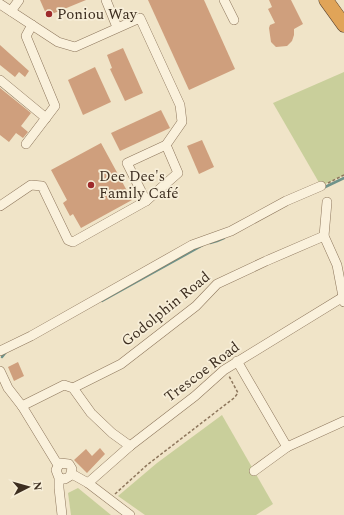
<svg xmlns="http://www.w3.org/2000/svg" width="344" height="515" viewBox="0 0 344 515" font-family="Spectral,serif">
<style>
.green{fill:#c9cf9b}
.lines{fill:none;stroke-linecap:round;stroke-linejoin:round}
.stream{stroke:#6f938a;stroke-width:2.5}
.building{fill:#cf9f7d}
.minor-casing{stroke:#8d765c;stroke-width:10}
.highway-casing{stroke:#5b4430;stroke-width:15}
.path{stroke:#8d765c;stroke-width:1.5;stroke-dasharray:3 2;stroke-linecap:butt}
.minor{stroke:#faf1dc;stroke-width:9}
.highway{stroke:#e0a458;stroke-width:14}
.poi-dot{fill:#9e2a2b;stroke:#f7eed8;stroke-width:1.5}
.labels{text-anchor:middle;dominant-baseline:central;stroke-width:3.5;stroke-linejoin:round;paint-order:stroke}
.poi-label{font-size:15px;fill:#3d2e20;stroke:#f7eed8;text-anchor:start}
.street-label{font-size:15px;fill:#3d2e20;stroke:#f7eed8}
</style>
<rect width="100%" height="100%" fill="#f0e4c8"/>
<g class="green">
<path d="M344 72V175L321 186 273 103Z"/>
<path d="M222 415 273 504 256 515H145L118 496 157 463Z"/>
<path d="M78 488 111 515H71L68 493Z"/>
</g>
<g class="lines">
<g class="stream">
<path d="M323 188 344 178"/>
<path d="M210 243 217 241 224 238"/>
<path d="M102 301 203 245"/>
<path d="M2 357 6 352"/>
</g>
</g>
<g class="building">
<path d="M40 0H86L47 16Z"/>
<path d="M148 0H204L235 69 189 90Z"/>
<path d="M269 0H291L303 24 294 29V35L292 41 287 46 276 47 271 42 269 28 270 25 275 23 268 9 272 7Z"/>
<path d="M0 45 29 71 25 77 19 72 15 77 0 65Z"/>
<path d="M123 48 143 93 125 101 110 69 112 68 107 55Z"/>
<path d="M95 67 111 102 83 115 68 80Z"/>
<path d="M0 88 31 113 21 126 28 132 23 138 16 133 9 142 0 135Z"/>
<path d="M161 110 170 128 120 151 111 133Z"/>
<path d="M202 140 214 167 199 174 187 146Z"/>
<path d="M101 143 132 200 81 228 73 214 70 216 63 203 67 200 51 170Z"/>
<path d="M18 362 24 376 14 381 8 367Z"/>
<path d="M100 448 105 454 87 473 74 460 86 449 92 456Z"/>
</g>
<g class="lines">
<defs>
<g id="minor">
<path d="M106 0 117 27"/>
<path d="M224 0 234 20"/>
<path d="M0 4 58 42 75 47 140 18 180 105 182 122 166 145 127 163 146 201 73 242 68 240 42 186 31 185 0 206"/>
<path d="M11 11 19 0"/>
<path d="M0 80 46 118"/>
<path d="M26 144 55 106 26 36 32 25"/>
<path d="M146 201 178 173 166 145"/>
<path d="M327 202 324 236 337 265 344 302"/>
<path d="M0 351 31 336 192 245 231 231 286 201 321 186"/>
<path d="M237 361 287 447 344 421"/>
<path d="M0 371 8 388 22 406 58 465"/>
<path d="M73 388 121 364 196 306 217 284 266 261 324 236"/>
<path d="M22 406 64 385 73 388 91 413 112 433 130 446"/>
<path d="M254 471 287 447"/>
<path d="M72 474 88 483 130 515"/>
<path d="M59 478 65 479 70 476 72 469 69 464 60 463 56 470 59 478V488L62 515"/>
<path d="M88 483 130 446 195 396 224 370 343 297"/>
</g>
<path id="highway" d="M326 0 344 25"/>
</defs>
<use href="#minor" class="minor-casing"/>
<use href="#highway" class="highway-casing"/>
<g class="path">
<path d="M328 183 344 175"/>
<path d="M115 494 147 465 234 398 238 393 229 376"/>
</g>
<use href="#minor" class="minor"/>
<use href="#highway" class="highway"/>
</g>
<g class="poi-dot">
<circle cx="49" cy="14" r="4"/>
<circle cx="91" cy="185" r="4"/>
</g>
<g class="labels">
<g class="poi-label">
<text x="57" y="14">Poniou Way</text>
<text x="99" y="176">Dee Dee's<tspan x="99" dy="17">Family Café</tspan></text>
</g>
<g class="street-label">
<text transform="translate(166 309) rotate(-39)">Godolphin Road</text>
<text transform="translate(202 372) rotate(-37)">Trescoe Road</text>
</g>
</g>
<g transform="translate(28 487) rotate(84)" stroke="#f7eed8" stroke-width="3" paint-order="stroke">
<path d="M0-3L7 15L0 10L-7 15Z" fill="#3d2e20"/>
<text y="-6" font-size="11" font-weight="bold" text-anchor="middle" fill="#3d2e20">N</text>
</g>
</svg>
